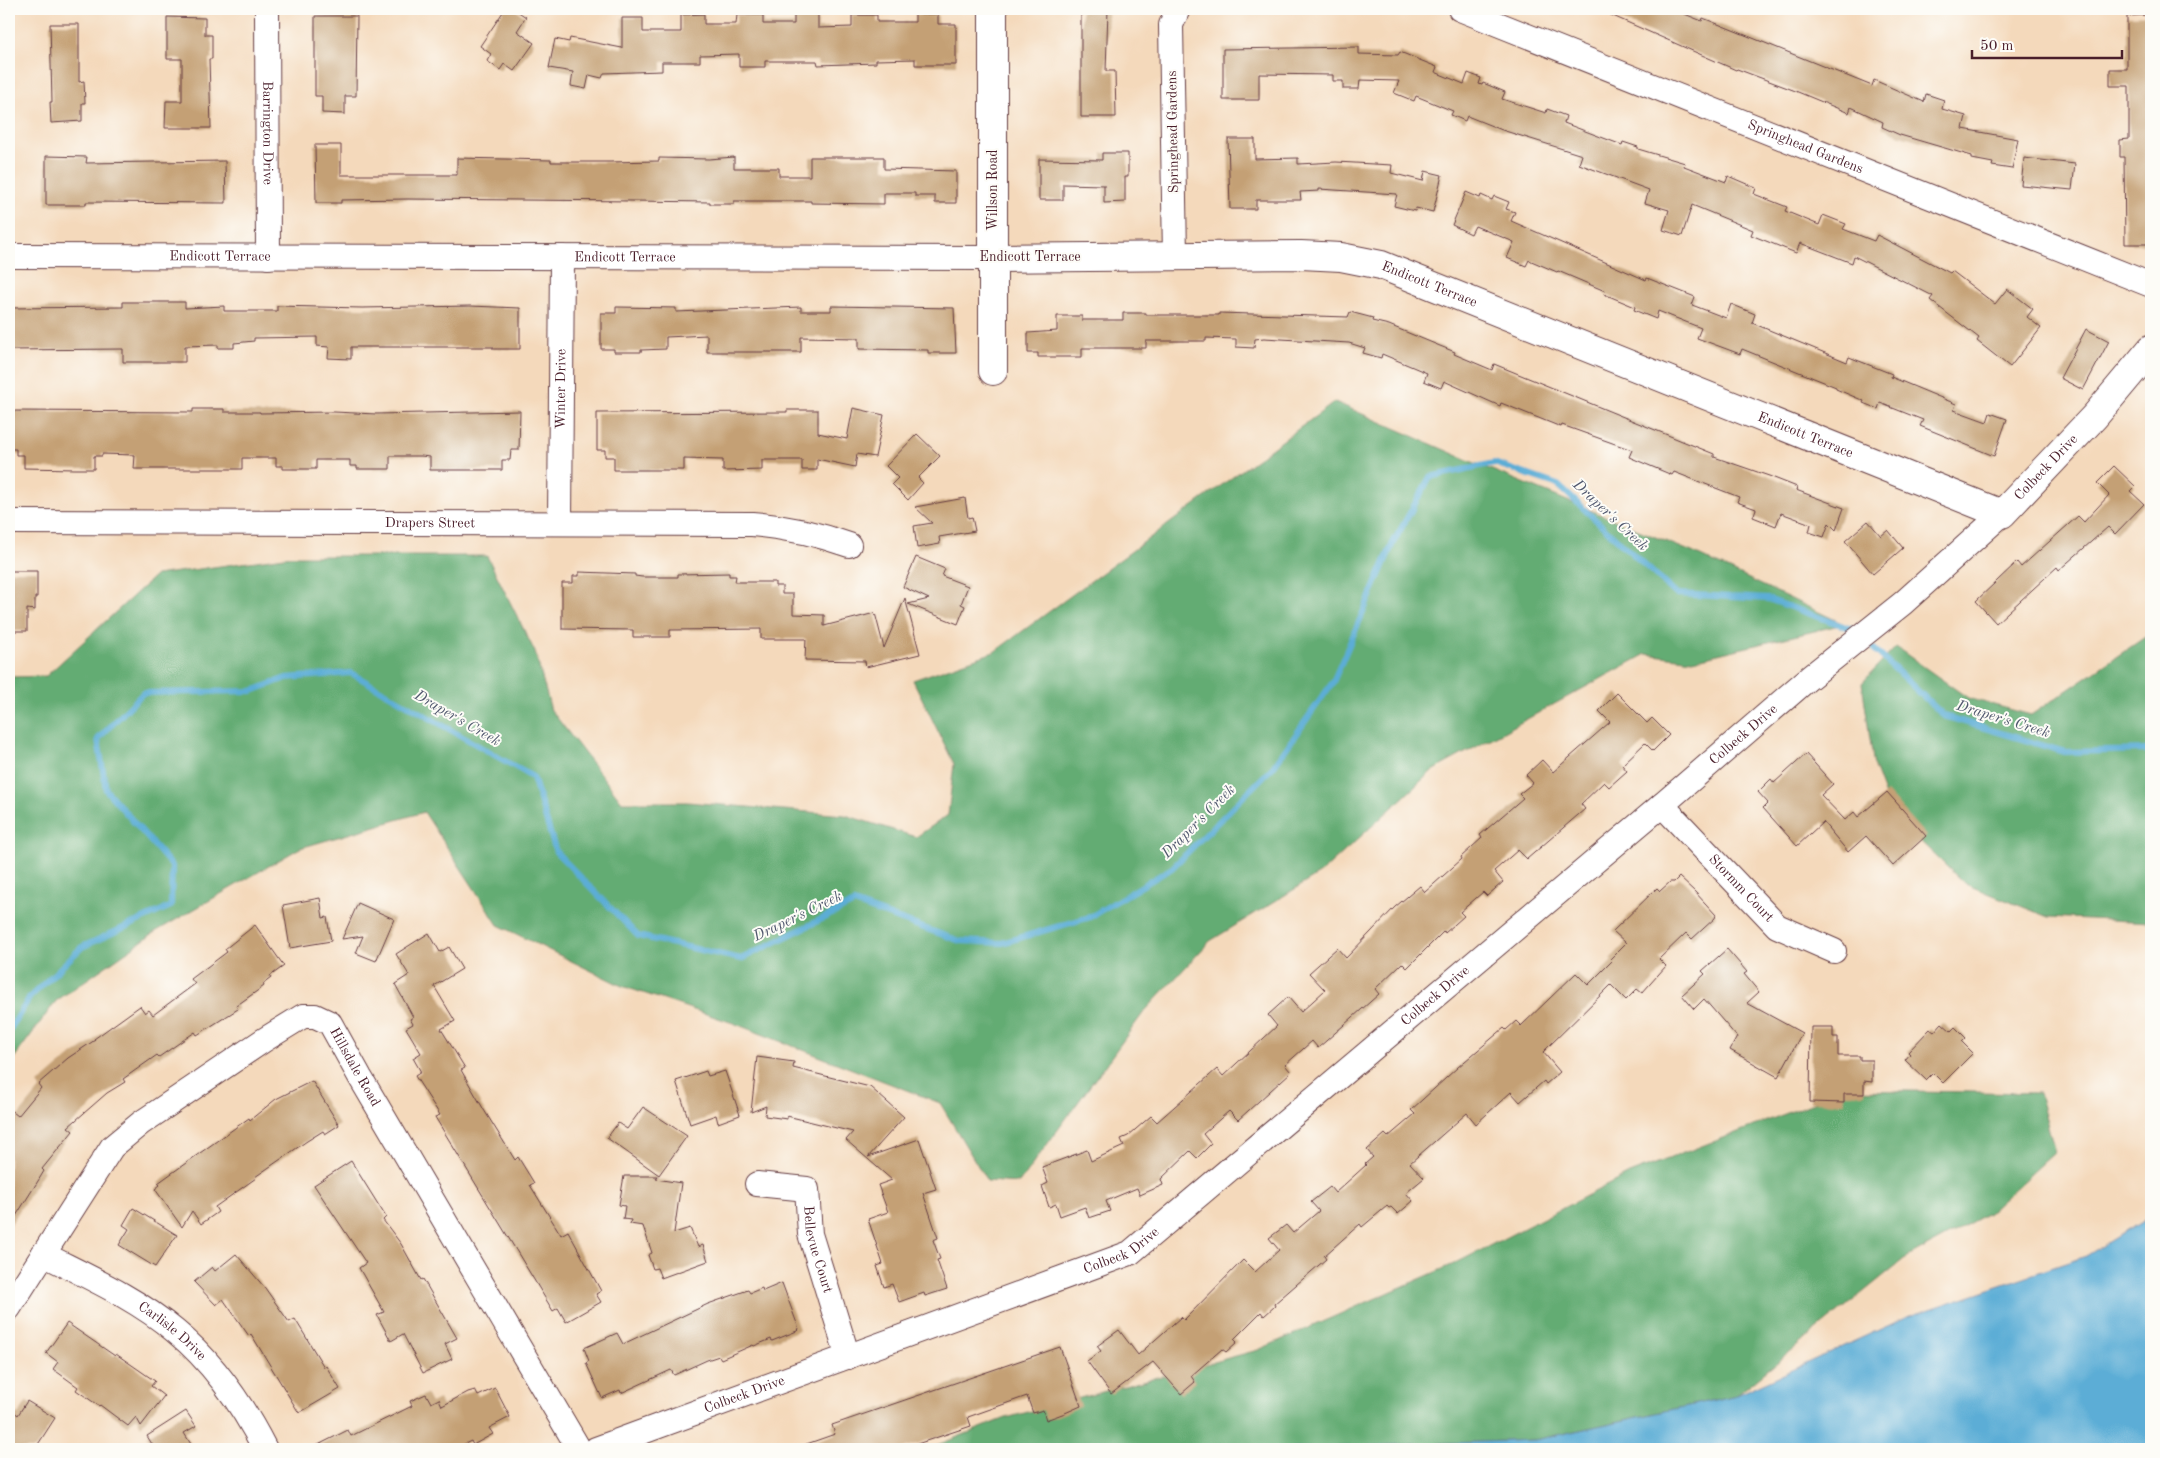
<svg xmlns="http://www.w3.org/2000/svg" width="2160" height="1458" viewBox="0 0 2160 1458" font-family="'Old Standard TT',serif">
<style>
.forest{fill:#64ac73;stroke:#57664f}
.water{fill:#5badd6;stroke:#526680}
.lines{fill:none;stroke-linecap:round;stroke-linejoin:round}
.stream{stroke:#5badd6;stroke-width:6}
.building{fill:#c4a075}
.minor-casing{stroke:#643b41;stroke-width:26}
.tertiary-casing{stroke:#643b41;stroke-width:30}
.minor{stroke:#fff;stroke-width:24}
.tertiary{stroke:#fff;stroke-width:28}
.labels{text-anchor:middle;dominant-baseline:central;stroke-width:4;stroke-linejoin:round;paint-order:stroke}
.street-label{font-size:14px;fill:#4a1f2b;stroke:#fdfcf7}
.water-label{font-size:15px;font-style:italic;fill:#51586f;stroke:#fdfcf7}
</style>
<rect width="100%" height="100%" fill="#fdfcf7"/>
<filter id="ink" filterUnits="userSpaceOnUse"><feTurbulence type="fractalNoise" baseFrequency=".02" numOctaves="2"/><feDisplacementMap in="SourceGraphic" scale="10" xChannelSelector="R" yChannelSelector="G"/><feConvolveMatrix kernelMatrix="1 2 1 2 8 2 1 2 1" color-interpolation-filters="sRGB"/></filter>
<filter id="wash" filterUnits="userSpaceOnUse"><feTurbulence type="fractalNoise" baseFrequency=".0096" numOctaves="4" result="noise"/><feDisplacementMap in="SourceGraphic" scale="20" xChannelSelector="R" yChannelSelector="G"/><feGaussianBlur stdDeviation="1.12" result="paint"/><feColorMatrix in="noise" values="0 0 0 0 0 0 0 0 0 0 0 0 0 0 0 0 0 1.4 0 .05"/><feComposite in="paint" operator="in"/></filter>
<g filter="url(#wash)">
<rect width="100%" height="100%" fill="#f4d9bb"/>
<g class="forest">
<path d="M1335 402 1470 461 1692 552 1844 624 1693 660 1646 654 1432 771 1321 873 1210 941 1144 1012 1019 1183 987 1181 940 1103 733 1023 622 986 498 925 424 812 300 848 155 932 56 1001 9 1065V677L46 676 156 575 292 556H487L535 652 551 710 622 802H687L845 815 916 837 948 815 954 764 913 680 994 652Z"/>
<path d="M2151 633V922L2048 917 1965 884 1892 814 1874 767 1862 683 1896 647 1968 698 2031 715Z"/>
<path d="M1847 1090 2039 1093 2055 1152 1988 1213 1904 1259 1737 1395 1535 1440 1281 1449H927L1006 1418 1258 1350 1456 1263 1629 1174Z"/>
</g>
<path class="water" d="M2151 1216V1449H1281L1535 1440 1737 1395 1907 1317 2086 1256Z"/>
<g class="lines">
<g class="stream">
<path d="M1874 649 1944 716 2065 752 2151 750"/>
<path d="M9 1031 30 997 82 947 171 906 172 866 106 790 98 739 143 693 252 691 286 678 351 673 533 777 556 852 638 936 741 959 854 903 960 941 1002 943 1090 917 1172 868 1273 767 1333 682 1393 543 1430 477 1494 463 1558 485 1676 594 1768 599 1852 629"/>
</g>
</g>
<g id="blocks">
<g class="building">
<path d="M505 9H514L526 17 517 31 534 43 514 71 504 64 500 70 487 61 491 54 480 46Z"/>
<path d="M1081 9H1108L1106 71H1115L1116 117H1081Z"/>
<path d="M1597 9H1672L1702 21 1703 18 1872 86 1874 80 1924 102 1926 94 1944 100 1942 109 1966 116 1963 129 2018 139 2012 169 1992 166 1993 163 1972 159V156L1900 135 1882 127 1883 122 1851 107 1849 113 1793 90 1737 69 1736 70Z"/>
<path d="M704 14V24H736L737 15H763V24H794V14H818V28L852 27V15H877V22H915V14H938V24H956V65H915V59L876 60V63L818 65 817 61H765V67H739V54L700 55V62H662V71L604 73 602 78 589 75 586 89 571 86 573 72 549 68 555 39 569 42 570 38 622 48V18H643V32H681V15Z"/>
<path d="M2151 15V244H2125L2124 157H2120V140L2129 139V86H2110V69H2127V16Z"/>
<path d="M315 16H357L356 96H345V114L322 113V96H315Z"/>
<path d="M167 17 205 18V35H212V59H209L211 128H165L166 101H182V59H167Z"/>
<path d="M50 24H79V82L84 81 85 103H82V121L51 123 50 102H52Z"/>
<path d="M1359 47V54L1398 55 1400 52 1437 67 1435 72 1464 84 1468 73 1481 78 1479 84 1482 85 1483 83 1505 92 1502 99 1546 113 1547 109 1566 116 1564 123 1622 145 1623 142 1638 147V149L1685 163 1684 166 1726 182 1728 176 1756 188 1754 194 1787 207 1785 211 1819 225 1823 215 1846 224 1843 229 1874 241 1877 235 1950 273 1952 271 1995 304 2007 289 2033 309 2027 317 2041 328 2010 367 1977 341 1979 338 1930 300 1933 296 1854 256 1852 263 1800 243 1796 253 1751 235 1753 230 1692 205 1682 236 1663 230 1669 210 1645 203 1649 190 1579 164 1582 155 1502 130 1467 116 1465 121 1451 115 1453 111 1416 96 1414 101 1394 93 1399 81 1360 80 1359 89H1343V81H1333V75L1259 74V100H1223V49Z"/>
<path d="M1228 139H1255V159L1298 158V164L1336 162 1392 165 1391 173 1423 181 1425 171 1442 175 1433 212 1416 208 1415 211 1394 206 1397 194 1319 189V191L1300 192 1301 200H1256V209H1230Z"/>
<path d="M315 145H341V175H457V158L551 160V162H610L659 161V158L709 159 734 157V168H779V176H810V157H884V169L956 171V203H935V196H915V193H884V204L811 203V201H734V204H710V202L635 201 407 199 341 200V203H316Z"/>
<path d="M1102 153H1128V177H1125V202L1104 203V185L1063 184V200H1039V159L1102 160Z"/>
<path d="M46 156 87 157 86 163 225 161 226 203 86 202V205H46Z"/>
<path d="M2024 158 2075 164 2072 190 2021 185Z"/>
<path d="M1466 192 1480 198 1481 195 1492 200 1494 196 1509 202 1506 209 1515 212 1511 221 1646 280 1647 278 1695 297 1692 305 1726 318 1731 304 1755 314 1752 323 1847 362 1849 357 1892 374 1891 377 1956 404 1954 410 1987 422 1990 413 2007 419 1994 456 1920 426 1923 420 1880 403 1878 409 1863 403 1864 401 1836 389V387L1742 349 1740 354 1697 338 1701 328 1658 311 1656 319 1634 310 1635 307 1604 294 1605 291 1558 271 1557 272 1529 260 1526 266 1507 258 1514 242 1475 226 1471 234 1452 225Z"/>
<path d="M123 302H185V308L224 306V311H277V306L362 308 470 306 520 308V349H493V347H351V359L328 358 329 347 317 346V337L254 338V341L234 343V348H218V345L185 346V362H123V349L9 350V308L123 307Z"/>
<path d="M831 306 954 308 956 353H928V350L859 349V338L801 337V352H707V335L666 337V349L641 350V352H614V349H601V313H616V307L676 308V312L801 307V311H831Z"/>
<path d="M1350 312 1373 318 1372 321 1389 325 1440 346 1455 352 1454 354 1492 370 1494 364 1714 454V457L1769 476 1797 487 1796 490 1844 508 1836 530 1829 523 1824 537 1809 532 1811 524 1781 513 1776 526 1753 517 1756 509 1737 502 1739 497 1674 472 1672 475 1629 457 1632 450 1562 425 1561 427 1501 403 1500 406 1444 381 1441 388 1424 381 1427 373 1382 354 1381 358 1363 353 1365 348 1349 343 1264 338 1255 339 1254 348 1236 347V339L1206 338V341H1146V348H1082V357H1038V353H1028V333L1057 331V316H1082V320H1123V313H1146V315H1219V313L1348 317Z"/>
<path d="M2086 329 2109 341 2083 390 2060 378Z"/>
<path d="M853 408 884 415 875 457 857 454 855 467 817 459V470H802V460H762V470L723 471V460L684 459V470H614V457H605V450H597V413L787 412V410H818V433L847 439Z"/>
<path d="M193 409H224V412H260V413L334 412 376 414 520 411 519 450H511L510 460H502V470H430V457L421 456H390V469H357V466H350V460H316V469H283V466H276V458H242V469H134L135 455 102 454V456H94V469H75L24 468V455H16V449H9V411L193 412Z"/>
<path d="M917 434 940 456 918 478 923 483 908 500 892 484 898 478 886 466Z"/>
<path d="M2114 466 2135 486 2130 491 2144 504 2115 534 2108 527 2059 570 2057 567 1996 623 1976 601 2017 562 2021 567 2078 516 2084 522 2109 495 2097 483Z"/>
<path d="M965 498 968 518 972 517 975 531 939 537 940 544 917 548 914 526 932 523 915 507Z"/>
<path d="M1868 521 1881 536 1888 530 1903 548 1873 574 1845 541Z"/>
<path d="M916 557 945 569 942 576 968 586 961 604 965 606 958 624 908 604 929 599 903 587Z"/>
<path d="M10 571H37V597H35V610L27 609V631H9Z"/>
<path d="M579 572 635 574V576L642 577H678V574L729 573V576H736L735 582H775V586H782V594H793V614L824 615V626L875 613 884 648 905 598 920 654 866 667 865 661 805 660 806 639H761V629L670 630V637H633V630L562 629V583H573V576H579Z"/>
<path d="M1617 693 1647 723 1652 718 1669 735 1653 751 1645 743 1622 765 1627 771 1609 787 1604 782 1581 804 1585 809 1527 859 1518 850 1494 871 1503 882 1487 896 1483 892 1460 912 1464 916 1445 933 1444 931 1407 968 1402 963 1375 989 1379 994 1318 1048 1312 1041 1285 1065 1291 1072 1238 1120 1229 1111 1203 1134 1211 1144 1197 1158 1190 1151 1161 1179 1163 1185 1140 1195 1137 1188 1106 1201 1110 1211 1089 1218 1085 1207 1060 1216 1056 1204 1049 1207 1042 1186 1048 1183 1042 1167 1087 1150 1091 1161 1124 1146 1121 1139 1128 1136 1151 1116 1157 1122 1217 1069 1223 1076 1277 1026 1268 1015 1288 997 1301 1012 1325 990 1309 973 1337 948 1346 958 1395 907 1420 886 1425 892 1462 859 1461 857 1482 838 1480 835 1523 798 1519 794 1533 783 1526 775 1542 760 1553 772 1610 722 1599 711Z"/>
<path d="M1806 754 1833 784 1821 795 1845 820 1854 812 1858 817 1887 792 1926 836 1893 866 1866 836 1848 852 1823 822 1797 846 1763 808 1768 803 1758 792 1771 779 1774 783Z"/>
<path d="M1679 877 1695 892 1716 915 1715 918 1692 939 1686 933 1659 959 1666 966 1642 993 1637 989 1626 1000 1611 985 1543 1052 1560 1072 1546 1084 1544 1081 1520 1102 1511 1092 1476 1124 1467 1113 1410 1163 1424 1178 1406 1193 1413 1201 1398 1214 1391 1207 1389 1208 1387 1206 1362 1227 1360 1224 1324 1256 1326 1259 1274 1304 1275 1306 1264 1316 1261 1312 1234 1339 1237 1342 1226 1352 1222 1349 1191 1376 1195 1382 1181 1394 1153 1362 1111 1394 1087 1361 1101 1351 1097 1346 1119 1330 1138 1355 1181 1317 1184 1320 1243 1260 1255 1272 1279 1250 1269 1238 1286 1225 1293 1233 1319 1211 1311 1202 1330 1187 1335 1193 1366 1165 1365 1164 1373 1157 1367 1150 1385 1134 1388 1137 1415 1114 1411 1110 1458 1067 1504 1028 1506 1030 1516 1021 1521 1026 1576 973 1588 985 1612 961 1610 959 1626 943 1613 931 1657 888 1660 891 1670 882H1674Z"/>
<path d="M320 898 323 918 327 917 331 941 290 948 283 905Z"/>
<path d="M358 903 394 919 376 961 356 953 363 936 342 939Z"/>
<path d="M255 925 284 966 270 976 271 978 263 984 264 986 236 1006 238 1009 197 1035 195 1032 159 1057 157 1055 123 1079 125 1082 107 1093 68 1127 73 1131 42 1169 44 1171 38 1181 9 1227V1109L18 1116 41 1088 38 1084 68 1058 95 1040 94 1039 140 1006 145 1013 149 1010 153 1015 195 984 191 979 227 952 225 949Z"/>
<path d="M429 933 440 952 449 947 462 969 434 986 455 1021 441 1029 465 1068 461 1070 484 1110 515 1160 518 1157 534 1183 530 1185 561 1235 568 1231 601 1291 596 1294 601 1302 566 1322 558 1308 553 1311 519 1255 435 1117 440 1115 415 1076 421 1072 413 1058 421 1053 406 1028 413 1024 410 1019 413 1017 395 984 409 975 396 954Z"/>
<path d="M1727 949 1747 972 1744 974 1759 992 1747 1003 1802 1033 1778 1077 1730 1050 1737 1037 1704 999 1694 1009 1682 995 1705 974 1702 971Z"/>
<path d="M1942 1023 1951 1031 1955 1027 1966 1038 1962 1042 1973 1053 1943 1083 1933 1073 1926 1080 1905 1060 1910 1054 1908 1052 1930 1029 1934 1032Z"/>
<path d="M1811 1027H1833V1037H1838V1056H1860V1060H1872V1082L1864 1081V1094H1844V1103L1810 1102Z"/>
<path d="M757 1057 794 1062 793 1068 870 1087 904 1117 868 1157 919 1139 936 1189 923 1193 938 1238 933 1240 940 1259 937 1260 947 1289 925 1296 924 1293 899 1302 892 1284 884 1287 877 1266 883 1264 868 1219 888 1212 878 1185 892 1180 846 1140 853 1132 787 1116V1119L765 1116 766 1106 751 1112Z"/>
<path d="M706 1071 708 1076 725 1071 740 1115 718 1123 716 1115 690 1124 676 1081Z"/>
<path d="M312 1081 339 1125 325 1134 323 1131 307 1141 255 1177 256 1178 215 1207 218 1212 201 1224 192 1211 182 1227 155 1189 160 1185 158 1183 249 1118 250 1120 276 1099Z"/>
<path d="M643 1107 687 1136 659 1175 607 1138 618 1123 627 1129Z"/>
<path d="M351 1161 386 1217 383 1220 401 1244 421 1280 423 1279 457 1338 445 1344 452 1359 423 1373 403 1334 391 1341 377 1315 384 1312 359 1268 366 1263 314 1185Z"/>
<path d="M624 1176H658L656 1179 681 1183 674 1233 690 1228 698 1247 703 1245 708 1261 661 1278 657 1268 653 1269 648 1255 652 1253 643 1226 630 1224 631 1220 623 1219 625 1206 619 1205Z"/>
<path d="M133 1208 177 1235 155 1267 119 1245 129 1229 123 1225Z"/>
<path d="M236 1254 265 1288 289 1322 295 1319 324 1367 326 1366 340 1389 299 1413 251 1334 249 1336 223 1299 216 1305 194 1282 212 1267 215 1271Z"/>
<path d="M782 1283 799 1329 797 1331 772 1341 771 1339 754 1346 753 1345 721 1359 719 1356 707 1360 674 1375 671 1370 621 1393 620 1390 602 1398 586 1363 589 1361 584 1348 617 1333 623 1344 708 1304 748 1290 750 1293 762 1288 763 1291Z"/>
<path d="M67 1323 115 1356 116 1354 155 1381 151 1386 164 1396 141 1426 136 1417 128 1426 100 1405 99 1406 76 1390 78 1387 53 1369 58 1362 46 1353Z"/>
<path d="M1060 1347 1081 1406 1065 1413 1046 1420 1043 1410 1033 1413 1027 1396 968 1417 971 1426 902 1449H798V1447L835 1434 832 1425Z"/>
<path d="M495 1388 510 1417 489 1428 493 1434 473 1445 471 1441 454 1449H310L348 1430 351 1436 412 1406 410 1401 426 1394 431 1403 439 1399 442 1406 468 1392 475 1390 478 1396Z"/>
<path d="M27 1401 55 1418 35 1449H9V1408L18 1415Z"/>
<path d="M186 1411 196 1426 184 1433 194 1449H155L147 1436Z"/>
</g>
</g>
</g>
<g filter="url(#ink)">
<use href="#blocks" fill-opacity="0" stroke="#643b41" stroke-width="1"/>
<g class="lines">
<defs>
<g id="minor">
<path id="s1" d="M267 9 268 257"/>
<path id="s2" d="M1460 9 2151 285"/>
<path id="s3" d="M9 256 993 258"/>
<path d="M1175 256 1171 25 1178 9"/>
<path id="s4" d="M9 522 752 524C787 527 816 533 849 545"/>
<path id="s5" d="M560 523 562 257"/>
<path id="s6" d="M1662 805 1777 926 1834 951"/>
<path id="s7" d="M757 1184 807 1189 810 1234 848 1357"/>
<path id="s8" d="M43 1254C88 1277 136 1298 175 1331 213 1362 243 1406 265 1449"/>
<path id="s9" d="M9 1308 112 1147 141 1123 264 1040 303 1016H315L330 1023 360 1077 579 1449"/>
<path id="s10" d="M596 1449 1130 1253 1662 805 1809 678 1903 603 2002 514"/>
</g>
<g id="tertiary">
<path id="s11" d="M993 258 1301 255 1341 257 1381 265 2002 514 2095 416 2151 349"/>
<path d="M993 371V9"/>
</g>
</defs>
<use href="#minor" class="minor-casing"/>
<use href="#tertiary" class="tertiary-casing"/>
<use href="#minor" class="minor"/>
<use href="#tertiary" class="tertiary"/>
</g>
</g>
<g class="labels">
<g class="street-label">
<text transform="translate(1173 132) rotate(-91)">Springhead Gardens</text>
<text stroke="none"><textPath href="#s1" startOffset="124">Barrington Drive</textPath></text>
<text stroke="none"><textPath href="#s2" startOffset="372">Springhead Gardens</textPath></text>
<text transform="translate(993 190) rotate(-90)">Willson Road</text>
<text stroke="none"><textPath href="#s3" startOffset="211">Endicott Terrace</textPath></text>
<text stroke="none"><textPath href="#s3" startOffset="616">Endicott Terrace</textPath></text>
<text x="1030" y="257">Endicott Terrace</text>
<text stroke="none"><textPath href="#s11" startOffset="441">Endicott Terrace</textPath></text>
<text stroke="none"><textPath href="#s5" startOffset="134">Winter Drive</textPath></text>
<text stroke="none"><textPath href="#s11" startOffset="846">Endicott Terrace</textPath></text>
<text stroke="none"><textPath href="#s11" startOffset="1122">Colbeck Drive</textPath></text>
<text stroke="none"><textPath href="#s4" startOffset="421">Drapers Street</textPath></text>
<text stroke="none"><textPath href="#s10" startOffset="1372">Colbeck Drive</textPath></text>
<text stroke="none"><textPath href="#s6" startOffset="115">Stormm Court</textPath></text>
<text stroke="none"><textPath href="#s10" startOffset="968">Colbeck Drive</textPath></text>
<text stroke="none"><textPath href="#s9" startOffset="502">Hillsdale Road</textPath></text>
<text stroke="none"><textPath href="#s7" startOffset="112">Bellevue Court</textPath></text>
<text stroke="none"><textPath href="#s10" startOffset="562">Colbeck Drive</textPath></text>
<text stroke="none"><textPath href="#s8" startOffset="151">Carlisle Drive</textPath></text>
<text stroke="none"><textPath href="#s10" startOffset="158">Colbeck Drive</textPath></text>
</g>
<g class="water-label">
<text transform="translate(1610 516) rotate(43)">Draper's Creek</text>
<text transform="translate(457 719) rotate(30)">Draper's Creek</text>
<text transform="translate(2003 720) rotate(17)">Draper's Creek</text>
<text transform="translate(1199 822) rotate(-45)">Draper's Creek</text>
<text transform="translate(798 917) rotate(-26)">Draper's Creek</text>
</g>
</g>
<rect width="2160" height="1458" fill="none" stroke="#fdfcf7" stroke-width="30"/>
<path d="M1972 50v8h150v-8" fill="none" stroke="#4a1f2b" stroke-width="2.5"/>
<text x="1980" y="50" font-size="15" fill="#4a1f2b" stroke="#fdfcf7" stroke-width="4" paint-order="stroke">50 m</text>
</svg>
